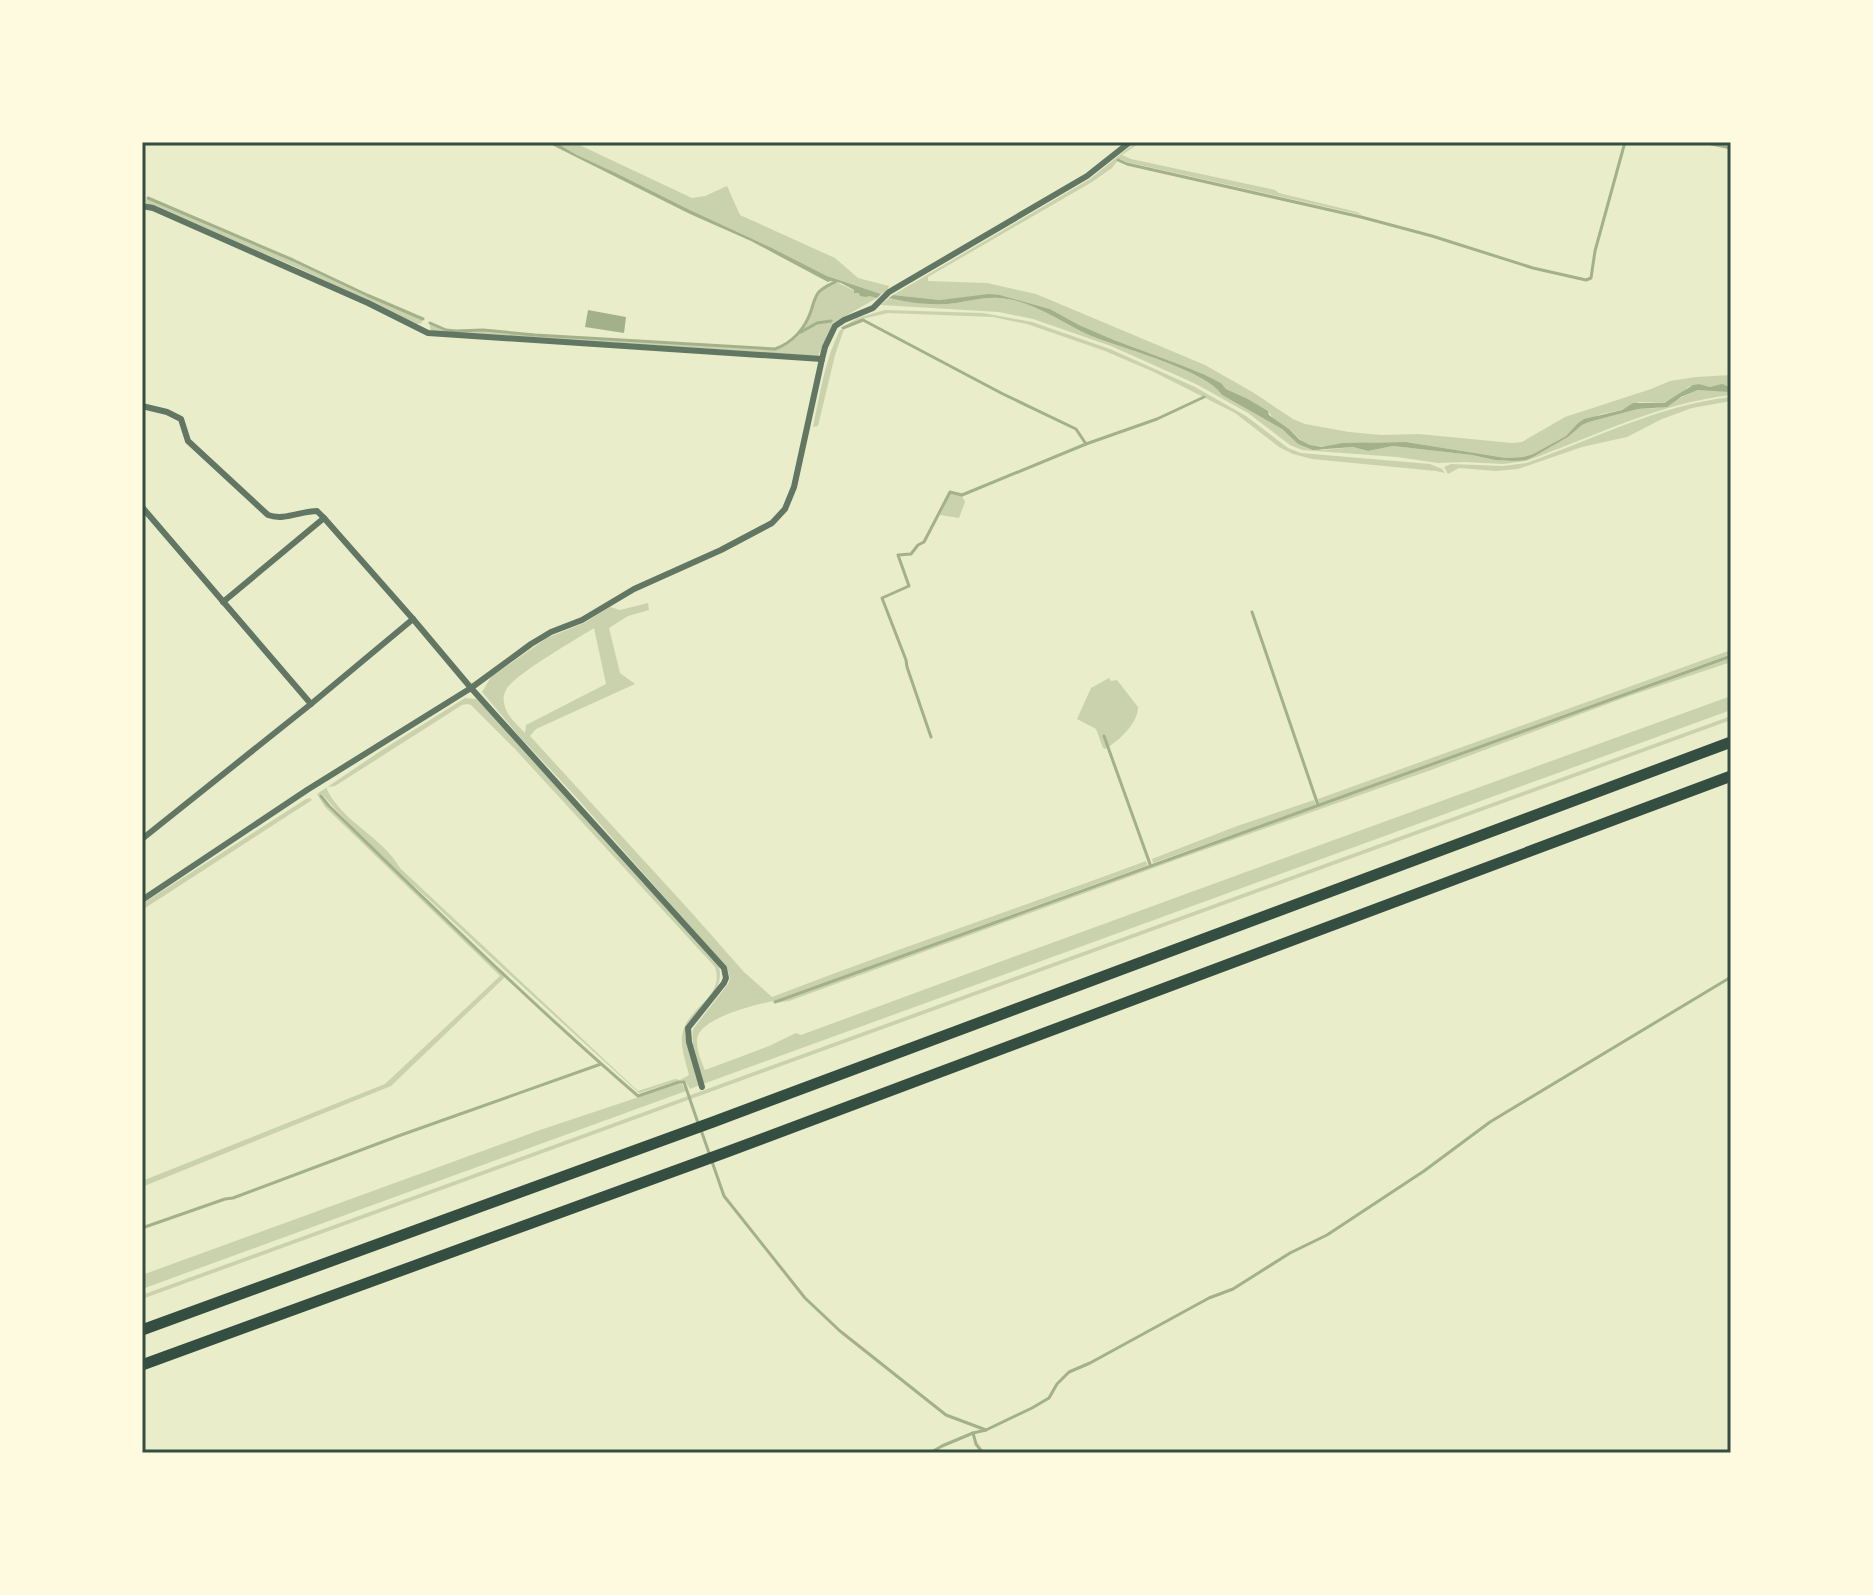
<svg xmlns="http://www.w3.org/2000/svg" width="1873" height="1595" viewBox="0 0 1873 1595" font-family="'PT Sans Narrow',sans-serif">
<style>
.green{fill:#cad2ad;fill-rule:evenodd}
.water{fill:#a3b18a}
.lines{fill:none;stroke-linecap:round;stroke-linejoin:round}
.stream{stroke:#a3b18a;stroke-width:3}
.minor{stroke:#617663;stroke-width:6}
.motorway{stroke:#344e41;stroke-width:11}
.neatline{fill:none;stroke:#344e41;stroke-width:3}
</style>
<rect width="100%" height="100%" fill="#e9edc9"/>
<g class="green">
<path d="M555 142H573L692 198 705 196 727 186 740 215 835 258 858 278 889 286 887 291 881 294 827 276 772 248 690 210 616 173 577 155Z"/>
<path d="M1136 142H1141L1122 155 1131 159 1275 190 1279 193 1357 212 1362 215 1127 162 1119 159 1112 168 1092 182 928 277V281L987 283 1036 294 1205 365 1254 393 1293 419 1305 424 1349 432 1381 435 1419 434 1512 443 1522 442 1565 417 1651 389 1670 381 1696 377 1731 375V387L1727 385 1710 387 1699 384 1688 387 1682 393 1663 403 1639 402 1621 410 1601 414 1577 424 1566 436 1533 454 1523 457 1506 458 1406 442H1377L1316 447 1304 443 1289 429 1273 418 1268 411 1248 399 1226 389 1221 383 1181 365 1114 340 1079 325 1050 309 1000 295 941 300 893 295 1090 179Z"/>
<path d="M148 198 292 261 366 296 422 320V323L417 324 296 267 148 204 145 201Z"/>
<path d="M836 282 859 293 877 298 833 323 818 356 433 331 430 330V324L446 331 456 332 483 331 535 336 775 350C792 345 804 332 810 316 813 310 813 303 816 298 821 290 828 286 836 282Z"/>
<path d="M889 298C910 303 934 305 956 303 970 301 984 297 999 298 1032 300 1060 322 1089 335 1120 348 1205 370 1222 395L1282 429 1298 444 1323 450 1353 447 1368 451 1393 446 1472 455 1495 460 1514 461 1535 456 1568 437 1582 425 1589 422 1638 409 1658 408 1698 390 1728 391 1731 392V395C1659 403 1593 437 1526 461L1503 464 1465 462 1438 463 1397 457 1302 450 1290 445 1248 413 1196 384 1111 346 1033 319 999 312 881 305Z"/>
<path d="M885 310 983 313 1032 322 1110 349 1195 387 1246 416 1288 448 1301 453 1430 464 1442 469 1445 473 1436 471 1312 459 1293 454 1279 447 1235 413 1154 372 1105 351 1027 324 993 317 888 313 866 318 844 326 858 318Z"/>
<path d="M844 329 835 355 818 426 813 427C820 394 825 359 840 330Z"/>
<path d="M1731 397V401L1692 408 1662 419 1627 437 1582 447 1518 469 1496 471 1459 468 1448 474 1444 467 1451 464 1503 466 1526 463C1594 439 1659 405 1731 397Z"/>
<path d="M950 493 962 496 965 502 959 518 940 515Z"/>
<path d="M648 603 649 610 628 616 609 628 620 673 635 684 536 729 530 736 691 912 744 972 772 997C896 949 1022 907 1146 861L1148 865 774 1001C757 1004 699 1018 697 1039 696 1048 701 1061 705 1070L769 1046 796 1033 801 1035C1111 921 1421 808 1731 696V710L703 1084C698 1067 690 1048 693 1029L728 984 730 978 727 968 576 797 519 736 482 692 491 677 547 638 584 623 610 607 620 610ZM594 628 606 684 526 725 525 733C517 724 505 715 504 702 503 699 504 693 506 690 513 675 577 639 594 628Z"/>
<path d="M1731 650V654L1319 804 1318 799Z"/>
<path d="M1731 657V662L1629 696 1431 770 1181 858 789 1001 775 1003Z"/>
<path d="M1109 678 1111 681 1117 680 1138 707C1138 723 1119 741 1105 749L1103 748 1096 729 1077 719 1091 688Z"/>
<path d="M465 698 476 699 483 705 719 967C725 990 701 1010 687 1028L685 1035 700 1085 690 1089 686 1082 680 1080 639 1093C571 1031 503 969 436 906 397 870 356 834 322 794L321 796 328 807 505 977 391 1086 142 1187V1181L385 1084 500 976 325 807 317 794 382 750ZM467 704 471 705 515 749 715 967C725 996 690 1006 683 1031 679 1045 686 1062 689 1075L680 1080 675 1079 638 1091 400 868C382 836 340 821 326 787L335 786 462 705Z"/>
<path d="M1731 716V720L142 1299V1295Z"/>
<path d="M310 798 312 800 142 910V904L306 799Z"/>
<path d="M1314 800 1316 805 1153 863 1152 859 1237 826Z"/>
<path d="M678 1084H682L686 1091 142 1289V1275L540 1130Z"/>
</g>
<g class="water">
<path d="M546 142H555L577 155 616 173 690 210 772 248 827 276 881 294 877 298 869 296 866 297 860 296 859 293H854V290L841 283 830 281 828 282 751 241 690 214Z"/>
<path d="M989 294 1000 295 1050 309 1079 325 1114 340 1181 365 1205 375 1221 383 1226 389 1248 399 1268 411 1269 415 1289 429 1300 440 1310 445 1321 447 1343 443 1406 442 1506 458 1523 457 1533 454 1566 436 1577 424 1584 419 1622 410 1633 403H1664L1693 385 1699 384 1710 387 1722 384 1731 387V392L1698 390 1681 397 1667 407 1638 409 1589 422 1582 425 1568 437 1535 456 1526 460 1514 461 1495 460 1472 455 1393 446 1368 451 1353 447 1313 450 1298 444 1282 429 1222 395C1206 370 1120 348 1089 335 1060 322 1032 300 999 298 984 297 970 301 956 303 934 306 910 303 889 298L893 295 940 300Z"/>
<path d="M588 310 626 317 624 333 585 327Z"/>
</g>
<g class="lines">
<g class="stream">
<path d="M1702 142 1731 148"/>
<path d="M1118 160 1127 164 1361 217 1432 236 1533 268 1586 280 1591 278 1595 251 1625 142"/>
<path d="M148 198 293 260 367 295 423 319"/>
<path d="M430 323 446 330 456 331 483 330 535 335 775 349C792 343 805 329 811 311 813 305 814 299 818 293 823 287 829 285 835 282"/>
<path d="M843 328 863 320 1003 394 1076 429 1086 444 1157 419 1204 397"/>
<path d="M801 332 817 323 831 321"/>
<path d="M1252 612 1318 805"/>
<path d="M1104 736 1150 864"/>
<path d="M931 737 907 667 906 660 882 598 909 586 898 555 911 554 918 545 924 542 950 492 962 495 1086 444"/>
<path d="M321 796 329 806C430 904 531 1004 638 1096L679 1082H684L698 1123"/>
<path d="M775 1002 1731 656"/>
<path d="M701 1130 724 1196 805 1298 840 1331 946 1415 986 1430"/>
<path d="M142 1228 225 1199 233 1198 401 1135 601 1064"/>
<path d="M973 1433 976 1444 983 1453"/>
<path d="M930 1453 942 1446 973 1433 986 1430 1032 1408 1049 1398 1057 1384 1069 1372 1090 1363 1209 1298 1233 1289 1290 1253 1327 1235 1424 1171 1490 1122 1731 977"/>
</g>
<g class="minor">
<path d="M142 206 153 208 368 303 428 333 822 359"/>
<path d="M142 406 167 412 181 419 188 441 268 515C284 521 301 511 317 511L324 518"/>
<path d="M142 507 311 704"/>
<path d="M223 602 324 518 413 619"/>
<path d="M142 839 311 704 413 619 471 688 531 644 551 632 582 620 634 589 721 550 772 523 785 509 794 487 822 359 825 347 835 326 844 320 873 308 889 292 1087 176 1130 142"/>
<path d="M142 900 307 790 471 688 724 968 726 978 724 983 688 1028 689 1042 702 1087"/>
</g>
<g class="motorway">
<path d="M142 1330 713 1122 1731 742"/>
<path d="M142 1365 724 1153 1731 776"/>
</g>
</g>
<rect width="1873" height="1595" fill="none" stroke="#fefae0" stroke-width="288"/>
<rect x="144" y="144" width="1585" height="1307" class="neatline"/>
</svg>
